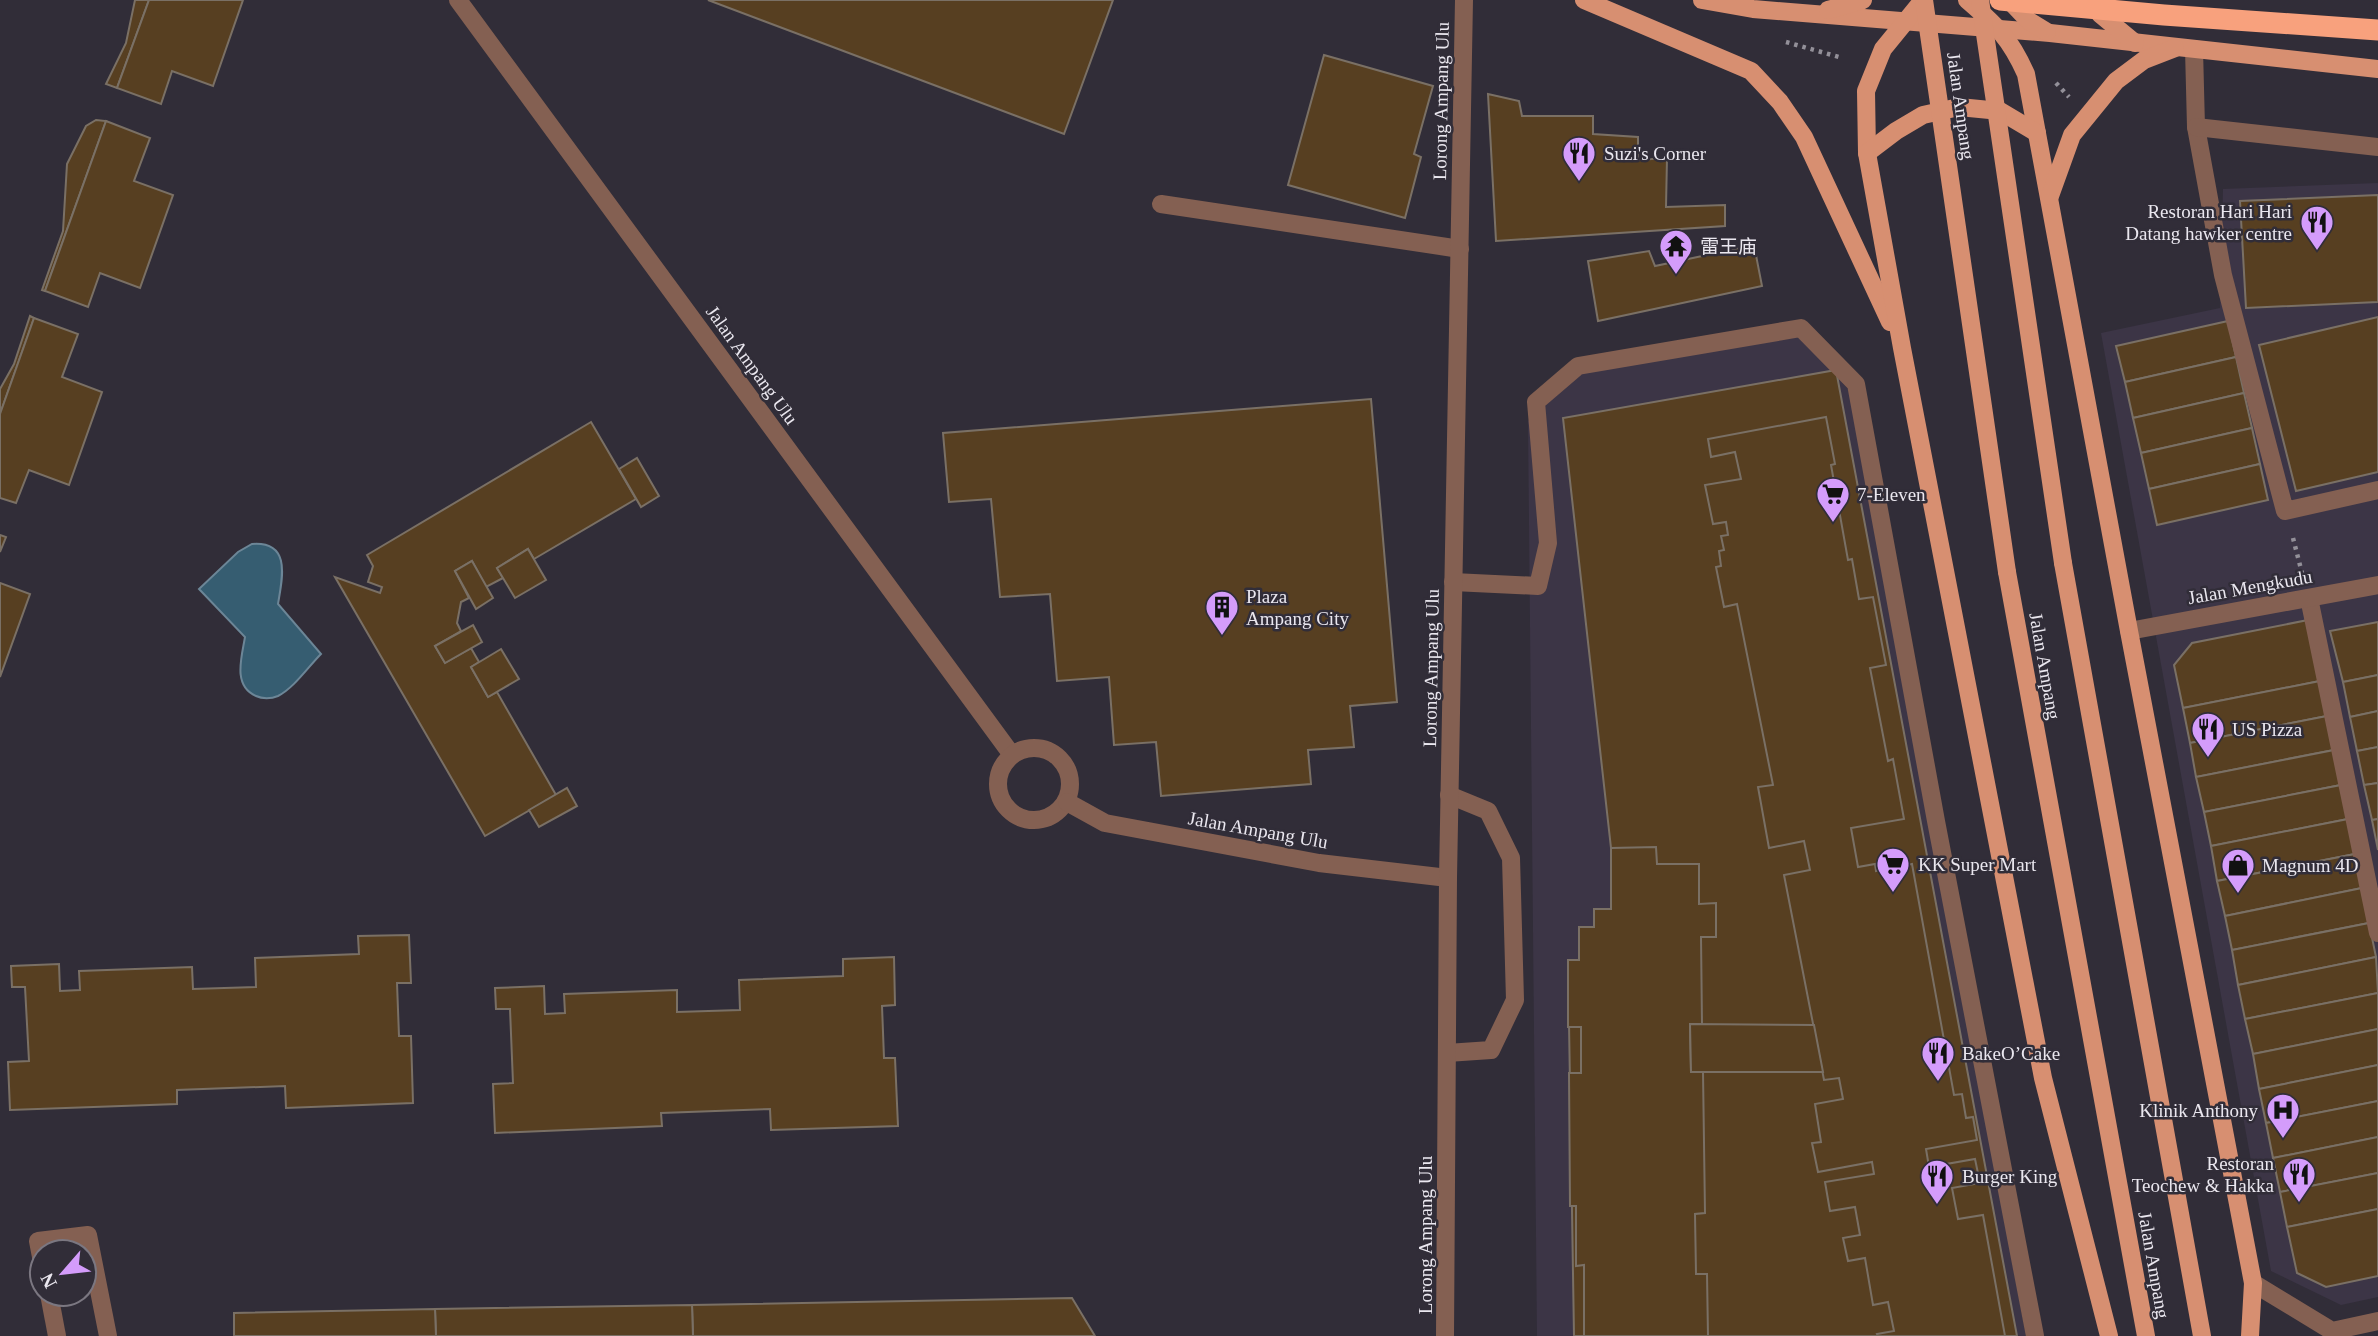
<svg xmlns="http://www.w3.org/2000/svg" width="2378" height="1336" viewBox="0 0 2378 1336" font-family="'Times New Roman','Noto Sans SC',serif">
<style>
.built{fill:#3c3546}
.water{fill:#365d71;stroke:#6c8697;stroke-width:2}
.building{fill:#573f21;stroke:#7a7065;stroke-width:2}
.lines{fill:none;stroke-linecap:round;stroke-linejoin:round}
.path{stroke:#939099;stroke-width:4.5;stroke-dasharray:3.5 5;stroke-linecap:butt}
.minor{stroke:#846052;stroke-width:18}
.major{stroke:#d78f71;stroke-width:18}
.major-bridge{stroke:#d78f71;stroke-width:18}
.highway-bridge{stroke:#f8a17d;stroke-width:21}
.labels{text-anchor:middle;dominant-baseline:central;stroke-width:5;stroke-linejoin:round;paint-order:stroke}
.street-label{font-size:19px;fill:#eae7ef;stroke:#312d38}
.poi-label{font-size:19px;fill:#eae7ef;stroke:#312d38;text-anchor:start}
</style>
<rect width="100%" height="100%" fill="#312d38"/>
<g class="built">
<path d="M2378 183V1297L2341 1305 2271 1271 2101 333 2220 308 2223 189Z"/>
<path d="M1800 337 1850 391 2026 1336H1537L1528 421 1582 372Z"/>
</g>
<path class="water" d="M252 544C292 541 282 579 278 604L321 654C308 667 294 688 278 696 271 699 262 699 256 696 232 686 242 656 245 637L199 589 238 552Z"/>
<g class="building">
<path d="M135 0H149L117 88 106 84 126 43Z"/>
<path d="M149 0H243L213 86 172 71 161 104 117 88Z"/>
<path d="M708 0H1113L1064 134Z"/>
<path d="M1324 55 1433 86 1414 154 1421 157 1405 218 1288 185Z"/>
<path d="M1488 94 1519 101 1522 116H1593V134L1638 137V160L1667 158 1666 207 1725 205V226L1496 241Z"/>
<path d="M96 120 106 121 45 291 42 290 63 231 67 164 86 126Z"/>
<path d="M106 121 150 138 134 181 173 195 140 288 100 273 88 307 45 291Z"/>
<path d="M2378 195V302L2246 308 2240 201Z"/>
<path d="M1754 245 1762 286 1598 321 1588 261 1649 251 1655 266Z"/>
<path d="M30 316 34 318 0 414V389L14 364Z"/>
<path d="M2378 317V472L2296 491 2259 345Z"/>
<path d="M34 318 78 334 62 377 102 392 69 485 29 470 16 503 0 498V414Z"/>
<path d="M2228 321 2236 357 2125 382 2116 346Z"/>
<path d="M2236 357 2244 393 2133 418 2125 382Z"/>
<path d="M1836 370 2017 1336H1574L1568 960H1579V927H1594V909H1611V848L1563 418Z"/>
<path d="M2244 393 2252 428 2141 453 2133 418Z"/>
<path d="M1371 399 1397 702 1350 706 1354 747 1308 750 1311 784 1161 796 1156 742 1114 745 1109 677 1057 681 1050 594 1000 597 991 499 949 502 943 433Z"/>
<path d="M1826 417 1835 464 1831 465 1848 560 1852 559 1859 599 1873 597 1886 665 1870 668 1888 761 1893 759 1904 819 1851 828 1858 867 1875 864 1876 871 1912 864 1954 1095 1962 1094 1966 1118 1973 1117 1977 1140 1926 1149 1929 1167 1975 1159 1980 1183 1952 1188 1958 1219 1983 1215 2005 1336H1878L1877 1334 1894 1331 1888 1302 1873 1305 1865 1258 1848 1261 1843 1238 1860 1235 1855 1207 1830 1211 1825 1182 1874 1174 1872 1162 1818 1172 1812 1143 1821 1142 1815 1104 1843 1099 1839 1078 1824 1080 1784 875 1810 870 1804 841 1769 848 1758 787 1773 785 1737 604 1724 607 1716 567 1721 566 1719 551 1724 550 1721 536 1728 535 1726 522 1713 524 1705 485 1741 479 1735 452 1711 457 1708 439Z"/>
<path d="M591 422 636 499 534 559 528 549 497 568 503 578 486 587 472 561 455 571 469 598 461 602 457 623 461 631 435 646 445 663 471 648 479 662 471 667 488 697 497 692 556 795 485 836 335 577 380 593 382 587 368 582 373 566 367 555Z"/>
<path d="M2252 428 2260 464 2149 489 2141 453Z"/>
<path d="M637 458 659 496 641 507 619 469Z"/>
<path d="M2260 464 2268 500 2157 525 2149 489Z"/>
<path d="M0 535 6 537 0 552Z"/>
<path d="M528 549 546 580 515 598 497 568Z"/>
<path d="M472 561 493 598 476 609 455 571Z"/>
<path d="M0 583 30 594 0 677Z"/>
<path d="M2308 620 2320 681 2183 708 2174 665 2192 643Z"/>
<path d="M2378 622V675L2343 682 2330 631Z"/>
<path d="M473 625 482 642 445 663 435 646Z"/>
<path d="M501 649 519 679 488 697 471 667Z"/>
<path d="M2378 675V711L2350 717 2343 682Z"/>
<path d="M2320 681 2327 716 2190 743 2183 708Z"/>
<path d="M2378 711V747L2357 751 2350 717Z"/>
<path d="M2327 716 2334 750 2196 777 2190 743Z"/>
<path d="M2378 747V783L2364 785 2357 751Z"/>
<path d="M2334 750 2341 785 2204 812 2196 777Z"/>
<path d="M2378 783V819L2372 820 2364 785Z"/>
<path d="M2341 785 2348 819 2211 846 2204 812Z"/>
<path d="M567 788 577 806 539 827 529 810Z"/>
<path d="M2348 819 2355 854 2217 881 2211 846Z"/>
<path d="M2378 819V850L2372 820Z"/>
<path d="M1656 847 1657 864H1699V904L1716 903V937H1701L1702 1024H1690L1691 1072H1703L1705 1213 1695 1214 1696 1274H1707L1708 1336H1584V1265L1576 1266V1206H1570L1569 1073H1581V1027H1568V960H1579V927H1594V909H1611V848Z"/>
<path d="M2355 854 2362 888 2225 916 2217 881Z"/>
<path d="M2362 888 2369 923 2232 950 2225 916Z"/>
<path d="M2369 923 2376 957 2238 985 2232 950Z"/>
<path d="M409 935 411 983H397L399 1036H411L413 1103 286 1108 285 1086 177 1090V1104L10 1110 8 1062 29 1061 25 987H12L11 966 59 964 60 991 80 990 79 971 192 967 193 989 256 987 255 958 359 954 358 936Z"/>
<path d="M894 957 895 1005 882 1006 884 1058H895L898 1126 771 1130 770 1109 661 1113 662 1126 495 1133 493 1084 513 1083 510 1009H496L495 988 544 986 545 1014 565 1013 564 994 677 990V1012L740 1010 739 980 843 976V959Z"/>
<path d="M2376 957 2378 993 2245 1019 2238 985Z"/>
<path d="M2378 993V1029L2253 1054 2245 1019Z"/>
<path d="M1690 1024 1814 1025 1823 1072H1691Z"/>
<path d="M2378 1029V1065L2259 1089 2253 1054Z"/>
<path d="M2378 1065V1101L2266 1123 2259 1089Z"/>
<path d="M2378 1101V1137L2273 1158 2266 1123Z"/>
<path d="M2378 1137V1173L2280 1192 2273 1158Z"/>
<path d="M2378 1173V1209L2287 1227 2280 1192Z"/>
<path d="M2378 1209V1276L2326 1287 2297 1273 2287 1227Z"/>
<path d="M1072 1298 1095 1336H693L692 1305Z"/>
<path d="M692 1305 693 1336H436L435 1309Z"/>
<path d="M435 1309 436 1336H234V1313Z"/>
</g>
<g class="lines">
<g class="path">
<path d="M1786 42 1839 57"/>
<path d="M2056 83 2069 97"/>
<path d="M2293 538 2302 573"/>
</g>
<g class="minor">
<path d="M458 0 1012 755"/>
<path d="M2194 49 2196 127 2223 275 2285 511 2378 490"/>
<path d="M2196 127 2378 147"/>
<path d="M1161 204 1460 249"/>
<path d="M1453 582 1538 586 1548 543 1536 402 1578 366 1801 328 1856 384 1936 821 2035 1336"/>
<path d="M2309 598 2378 933"/>
<path d="M2129 631 2378 585"/>
<circle cx="1034" cy="784" r="36"/>
<path d="M1067 802 1105 823 1319 863 1448 878"/>
<path d="M1447 1053 1491 1050 1515 1000 1511 858 1488 811 1449 795"/>
<path d="M42 1262 38 1241 88 1235 108 1336"/>
<path d="M2253 1283 2332 1331 2378 1321"/>
<path d="M49 1294 57 1336"/>
<path d="M1445 1336 1448 878 1464 0"/>
</g>
<g class="major">
<path d="M1584 0 1751 71 1780 102 1804 137 1890 322"/>
<path d="M1702 0 1753 9 2050 33 2378 69"/>
<path d="M1923 0 1883 49 1866 91 1867 153 1902 348 2043 1078 2109 1336"/>
<path d="M1967 0C1996 25 2010 38 2026 74L2129 631 2253 1283 2250 1336"/>
<path d="M2009 0 2029 21 2047 32"/>
<path d="M2096 0 2100 14 2135 43"/>
<path d="M1828 10 1863 0"/>
<path d="M1867 153 1896 131 1923 115 1959 107 2000 111 2037 133"/>
<path d="M2050 196 2072 135 2116 81 2144 60 2175 48"/>
<path d="M2063 563 2202 1336"/>
<path d="M2007 572 2146 1336"/>
</g>
<g class="major-bridge">
<path d="M1924 0 2007 572"/>
<path d="M1980 0 2063 563"/>
</g>
<path class="highway-bridge" d="M2000 0 2164 15 2378 30"/>
</g>
<defs>
<symbol id="restaurant-pin" viewBox="-11 -11 22 30"><path d="M0 17L-7.5 6A9.5 9.5 0 1 1 7.5 6Z" fill="#d49cfb" stroke="#312d38"/><path d="M-5-6h1v4h1v-4h1v4h1v-4h1v5L-1.5 .5V6h-2V.5L-5-1ZM5-6V6H3V1.5H1.5Q1.5-4 5-6Z" fill="#111"/></symbol>
<symbol id="temple-pin" viewBox="-11 -11 22 30"><path d="M0 17L-7.5 6A9.5 9.5 0 1 1 7.5 6Z" fill="#d49cfb" stroke="#312d38"/><path d="M0-6L5-2H3V0L6.5 2.5H4V6H1.5V3h-3V6H-4V2.5H-6.5L-3 0V-2H-5Z" fill="#111"/></symbol>
<symbol id="supermarket-pin" viewBox="-11 -11 22 30"><path d="M0 17L-7.5 6A9.5 9.5 0 1 1 7.5 6Z" fill="#d49cfb" stroke="#312d38"/><path d="M-6-5.5h2.5l.6 2H6L4.5 2H-2.5L-4.4-4H-6ZM-1.5 3.2a1.3 1.3 0 1 0 .1 0ZM3 3.2a1.3 1.3 0 1 0 .1 0Z" fill="#111"/></symbol>
<symbol id="building-pin" viewBox="-11 -11 22 30"><path d="M0 17L-7.5 6A9.5 9.5 0 1 1 7.5 6Z" fill="#d49cfb" stroke="#312d38"/><path d="M-4-6H4V6H1V3H-1V6H-4ZM-2.5-4.3h1.7v1.8h-1.7ZM.8-4.3h1.7v1.8H.8ZM-2.5-1h1.7V.8h-1.7ZM.8-1h1.7V.8H.8Z" fill="#111"/></symbol>
<symbol id="shop-pin" viewBox="-11 -11 22 30"><path d="M0 17L-7.5 6A9.5 9.5 0 1 1 7.5 6Z" fill="#d49cfb" stroke="#312d38"/><path d="M-5-2.5h2.3a2.7 3.5 0 0 1 5.4 0H5L5.5 6h-11ZM-1.5-2.5h3a1.5 2.3 0 0 0-3 0Z" fill="#111"/></symbol>
<symbol id="hospital-pin" viewBox="-11 -11 22 30"><path d="M0 17L-7.5 6A9.5 9.5 0 1 1 7.5 6Z" fill="#d49cfb" stroke="#312d38"/><path d="M-5-5h3v3.5h4V-5h3V5h-3V1.5h-4V5h-3Z" fill="#111"/></symbol>
</defs>
<g fill-rule="evenodd">
<use href="#restaurant-pin" x="1560" y="134" width="38" height="52"/>
<use href="#restaurant-pin" x="2298" y="203" width="38" height="52"/>
<use href="#temple-pin" x="1657" y="227" width="38" height="52"/>
<use href="#supermarket-pin" x="1814" y="475" width="38" height="52"/>
<use href="#building-pin" x="1203" y="588" width="38" height="52"/>
<use href="#restaurant-pin" x="2189" y="710" width="38" height="52"/>
<use href="#supermarket-pin" x="1874" y="845" width="38" height="52"/>
<use href="#shop-pin" x="2219" y="846" width="38" height="52"/>
<use href="#restaurant-pin" x="1919" y="1034" width="38" height="52"/>
<use href="#hospital-pin" x="2264" y="1091" width="38" height="52"/>
<use href="#restaurant-pin" x="2280" y="1155" width="38" height="52"/>
<use href="#restaurant-pin" x="1918" y="1157" width="38" height="52"/>
</g>
<g class="labels">
<g class="street-label">
<text transform="translate(1441 101) rotate(-89)">Lorong Ampang Ulu</text>
<text transform="translate(1961 106) rotate(82)">Jalan Ampang</text>
<text transform="translate(752 365) rotate(54)">Jalan Ampang Ulu</text>
<text transform="translate(2250 587) rotate(-10)">Jalan Mengkudu</text>
<text transform="translate(2045 666) rotate(80)">Jalan Ampang</text>
<text transform="translate(1431 668) rotate(-89)">Lorong Ampang Ulu</text>
<text transform="translate(1258 830) rotate(10)">Jalan Ampang Ulu</text>
<text transform="translate(1425 1235) rotate(-90)">Lorong Ampang Ulu</text>
<text transform="translate(2154 1265) rotate(80)">Jalan Ampang</text>
</g>
<g class="poi-label">
<text x="1604" y="153">Suzi's Corner</text>
<text x="2292" y="211" text-anchor="end">Restoran Hari Hari<tspan x="2292" dy="22">Datang hawker centre</tspan></text>
<text x="1700" y="246">雷王庙</text>
<text x="1857" y="494">7-Eleven</text>
<text x="1246" y="596">Plaza<tspan x="1246" dy="22">Ampang City</tspan></text>
<text x="2232" y="729">US Pizza</text>
<text x="1918" y="864">KK Super Mart</text>
<text x="2262" y="865">Magnum 4D</text>
<text x="1962" y="1053">BakeO’Cake</text>
<text x="2258" y="1110" text-anchor="end">Klinik Anthony</text>
<text x="2274" y="1163" text-anchor="end">Restoran<tspan x="2274" dy="22">Teochew &amp; Hakka</tspan></text>
<text x="1962" y="1176">Burger King</text>
</g>
</g>
<g transform="translate(63 1273) rotate(242)"><circle r="33" fill="#312d38" stroke="#7b7781" stroke-width="2"/>
<path d="M0-5L12 26L0 18L-12 26Z" fill="#d49cfb"/>
<text y="-10" font-size="19" font-weight="bold" text-anchor="middle" fill="#eae7ef">N</text>
</g>
</svg>
